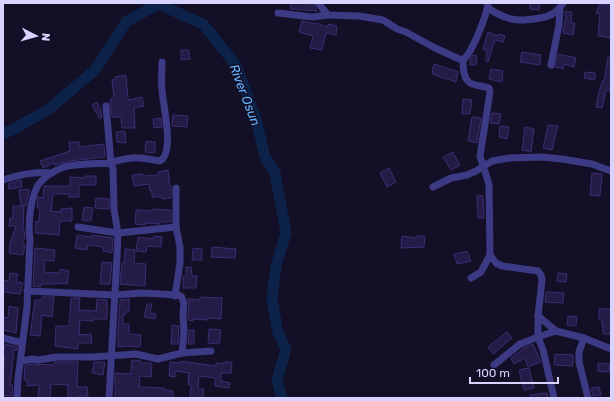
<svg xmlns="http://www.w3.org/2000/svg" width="614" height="401" viewBox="0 0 614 401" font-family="Rubik,sans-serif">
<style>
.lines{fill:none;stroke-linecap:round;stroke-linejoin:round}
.river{stroke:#0c2248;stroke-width:11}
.building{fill:#241b47;stroke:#3b2d73}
.minor{stroke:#3d3a85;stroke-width:7}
.labels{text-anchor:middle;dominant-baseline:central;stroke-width:3;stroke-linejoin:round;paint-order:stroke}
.water-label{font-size:13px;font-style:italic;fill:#62b6ff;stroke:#130f26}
</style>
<rect width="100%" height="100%" fill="#130f26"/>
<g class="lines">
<path class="river" d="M3 134 14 129 49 109 95 70 126 22 158 4 203 24 236 65 256 119 265 157 275 173 286 233 276 266 272 298 278 333 286 349 277 380 282 398"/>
</g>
<g class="building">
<path d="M291 3 313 4 317 11 291 9Z"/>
<path d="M530 3H540L539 10 530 9Z"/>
<path d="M600 3 611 6V38L598 36 600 14 596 13Z"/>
<path d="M565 11 572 12 571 23H575L573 35 563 33 566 16H565Z"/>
<path d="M302 21 316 24V23L328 27V24L337 26 336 35 326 33 322 50 310 48 313 36 299 32Z"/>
<path d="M488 32 498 36 499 34 505 36 503 42 495 40 488 62 486 61 487 51 483 49Z"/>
<path d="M181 50H189L190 59 181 60Z"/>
<path d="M522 52 541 55 540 65 520 62Z"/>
<path d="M558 54 576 58 574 67 564 64 563 69 555 67Z"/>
<path d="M473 55 477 56 476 65H470V59Z"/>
<path d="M608 57H611V83L609 91 606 90 602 108 596 107 599 92 603 80 604 81Z"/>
<path d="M434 64 458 72 456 82 432 74Z"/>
<path d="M491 69 503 71 502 82 489 79Z"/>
<path d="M585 72 595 73V80L584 78Z"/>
<path d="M126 75 128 98 129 100 142 97 144 106 134 108 135 128H122L121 117H112L110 99H114L112 80 116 79 115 77Z"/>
<path d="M463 99 472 100 470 114H462Z"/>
<path d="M97 102 101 110 102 117 100 119 92 105Z"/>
<path d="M492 113 501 114 499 124 490 123Z"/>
<path d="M173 115 188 116 187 127 172 126Z"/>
<path d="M472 117 481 118 477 143 468 141Z"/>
<path d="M161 118 162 127 154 128 153 119Z"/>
<path d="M548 125 558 126 552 150 543 148Z"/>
<path d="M500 126 509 127 507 139 499 137Z"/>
<path d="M525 127 534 129 531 152 522 150Z"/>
<path d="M125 131 126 143 117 142 116 132Z"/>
<path d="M146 141 155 142V153L145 152Z"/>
<path d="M69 142H79V147L104 144 105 157 69 161 55 165 54 163 43 168 40 161 70 151Z"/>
<path d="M453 152 460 165 451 170 443 157Z"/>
<path d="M389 168 396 182 387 187 380 173Z"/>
<path d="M168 170 170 186H171V198L162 199V197H152V191H150L149 184 134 186 132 175 142 174 143 176 159 175 158 172Z"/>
<path d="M592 173 602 174 600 196 590 195Z"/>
<path d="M85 176H96V185H79V197H69V194H53L51 211 61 212V209L72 208V221H60L59 235 35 233 36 221 39 222 40 208H37L38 197 43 198 44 186H70V177L85 178Z"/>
<path d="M21 180 22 187 9 189 8 184Z"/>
<path d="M29 189V192L27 200 26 206H21L19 190Z"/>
<path d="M478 195 483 196V197L484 218H478L477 197Z"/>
<path d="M96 198 109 199V209L95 208Z"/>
<path d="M13 206H24L23 230H24L25 237 22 245H25L23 255 9 253 10 243 16 226H9L10 218H13Z"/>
<path d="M84 207 93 208 91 221 82 220Z"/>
<path d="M152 209 171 210V222H160V224L145 223V225L135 224 136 210 151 211Z"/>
<path d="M77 235 92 237V235L113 238 112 253 103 251V247L88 245 87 250 75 248Z"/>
<path d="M154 236 162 237 161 247 147 246 146 252 136 251 138 237 153 239Z"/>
<path d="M402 236 417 238V236H425L424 247 401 248Z"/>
<path d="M212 247 236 249 235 258 211 257Z"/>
<path d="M35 248 55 250 54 261 45 260 44 272 59 273 60 269 69 271 67 284 55 283 54 284H41V287L33 286Z"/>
<path d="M193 248 202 249V260H192Z"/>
<path d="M125 249 135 250 134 263 146 264 145 286 120 284 122 263H124Z"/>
<path d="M467 251 471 261 457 264 454 254Z"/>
<path d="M102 262 112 263 110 284H100Z"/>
<path d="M186 267H191L192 276H197L196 288H183V276H186Z"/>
<path d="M10 273 18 274 16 282 23 283 20 294 3 292V280L9 281Z"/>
<path d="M558 273 567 274 566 282 557 281Z"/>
<path d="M546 292 564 293 563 303 545 302Z"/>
<path d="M42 297H54L52 317 42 315 40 336 30 335 35 300H41Z"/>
<path d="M200 297 222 298 221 319 208 318V320L193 319V321L188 320 189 303 188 299 200 300Z"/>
<path d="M71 298H80L79 310 96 311 97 299 107 300V319H93V321L80 320 79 335 91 334 92 343H78V349L55 346 56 326H69Z"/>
<path d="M129 299V312H125V315H123V324H129V334L141 335 140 347 129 346 118 347V332L120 300Z"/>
<path d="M147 304H152L150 313 156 314 155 319 144 317Z"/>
<path d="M9 306 18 308 16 333 3 330V317L8 318Z"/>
<path d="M599 309H611V334H603L602 320H599Z"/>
<path d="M568 316 577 317 576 326 567 325Z"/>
<path d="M172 325 179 326 178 344H171Z"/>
<path d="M209 329 221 330 219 344 208 343Z"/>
<path d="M189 330H194V344H188Z"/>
<path d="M507 332 512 338 493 354 488 347Z"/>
<path d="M5 344 17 347V350H14L10 385 13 386 12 396 3 395V369L5 356H3Z"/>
<path d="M533 344 541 362 528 367 525 358 514 364 511 358 523 349V348Z"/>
<path d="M555 354 573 355V366L554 365Z"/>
<path d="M132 360 141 361V363H152L151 377 140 376 139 387 164 388V390L173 391V398H115V373L131 374Z"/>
<path d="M181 361 216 366V363L224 364V362H232L231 373H221V381L230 383 229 388 215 386V378L199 376 198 389H204L203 398H190L191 385 188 384 189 373 175 371V377L169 376 170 362 180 363Z"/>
<path d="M54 362H78L77 387H87L88 396H78V398H68V385L51 384 50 398H38L39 385 27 386V380H24L25 365 33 364 54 365Z"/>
<path d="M94 362H105L103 375 92 373Z"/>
<path d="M598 363 610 364 609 372 598 371Z"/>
<path d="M529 368 534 388 524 390 519 370Z"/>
<path d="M599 387 601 395 593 396 591 388Z"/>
<path d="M547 393 548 398H530V395Z"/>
</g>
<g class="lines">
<g class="minor">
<path d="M318 3 328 15 359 16 383 20 397 29 406 32 435 48 457 58 463 60C472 53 487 15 488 3"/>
<path d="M488 8C494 12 501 16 508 18 513 20 519 20 524 20 538 19 555 18 563 3"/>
<path d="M278 13 312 17 328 15"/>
<path d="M463 60C463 68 463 80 472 84 478 86 483 86 489 88L490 92 480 156 489 184 490 255 496 263 502 266 538 271 541 275 542 280 538 316V337L556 331 584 338 611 349"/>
<path d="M551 65 559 25 560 8"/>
<path d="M106 106 111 163C130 155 141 158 160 161 175 153 163 105 162 90 161 81 162 71 162 62"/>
<path d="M3 180C18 175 35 171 51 173"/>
<path d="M433 187 451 178 467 175 476 171 492 161 509 158 541 157 562 159 592 164 611 171"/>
<path d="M78 227 118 233 176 227 180 247V263L175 296"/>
<path d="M176 227V188"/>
<path d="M471 278 481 272 490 255"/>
<path d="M27 291 115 295 142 293 178 295 181 296 184 303 183 315 184 331 182 353"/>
<path d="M538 316 556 331"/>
<path d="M3 338 22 343"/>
<path d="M584 338 579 352V362L588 398"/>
<path d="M21 361 33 359 38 360 57 357H93L136 354 158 359 182 353 211 351"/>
<path d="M494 365 520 344 538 337 543 350 554 398"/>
<path d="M17 398 18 379 27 307 30 239C28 224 30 201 37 187 42 178 55 170 64 167 79 163 96 164 111 163L113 169 114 210 118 233 117 257 109 398"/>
</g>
</g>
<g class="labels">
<g class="water-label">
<text transform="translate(245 95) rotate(69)">River Osun</text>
</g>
</g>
<rect width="614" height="401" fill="none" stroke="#d9d4ff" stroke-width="8"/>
<g transform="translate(36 36) rotate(96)" stroke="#130f26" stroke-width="3" paint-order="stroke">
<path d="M0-3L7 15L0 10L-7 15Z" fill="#d9d4ff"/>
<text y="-6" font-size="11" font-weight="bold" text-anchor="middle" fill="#d9d4ff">N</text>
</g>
<path d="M470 377v6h88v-6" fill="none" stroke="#d9d4ff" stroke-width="2"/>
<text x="476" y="377" font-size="12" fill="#d9d4ff" stroke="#130f26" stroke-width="3" paint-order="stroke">100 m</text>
</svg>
